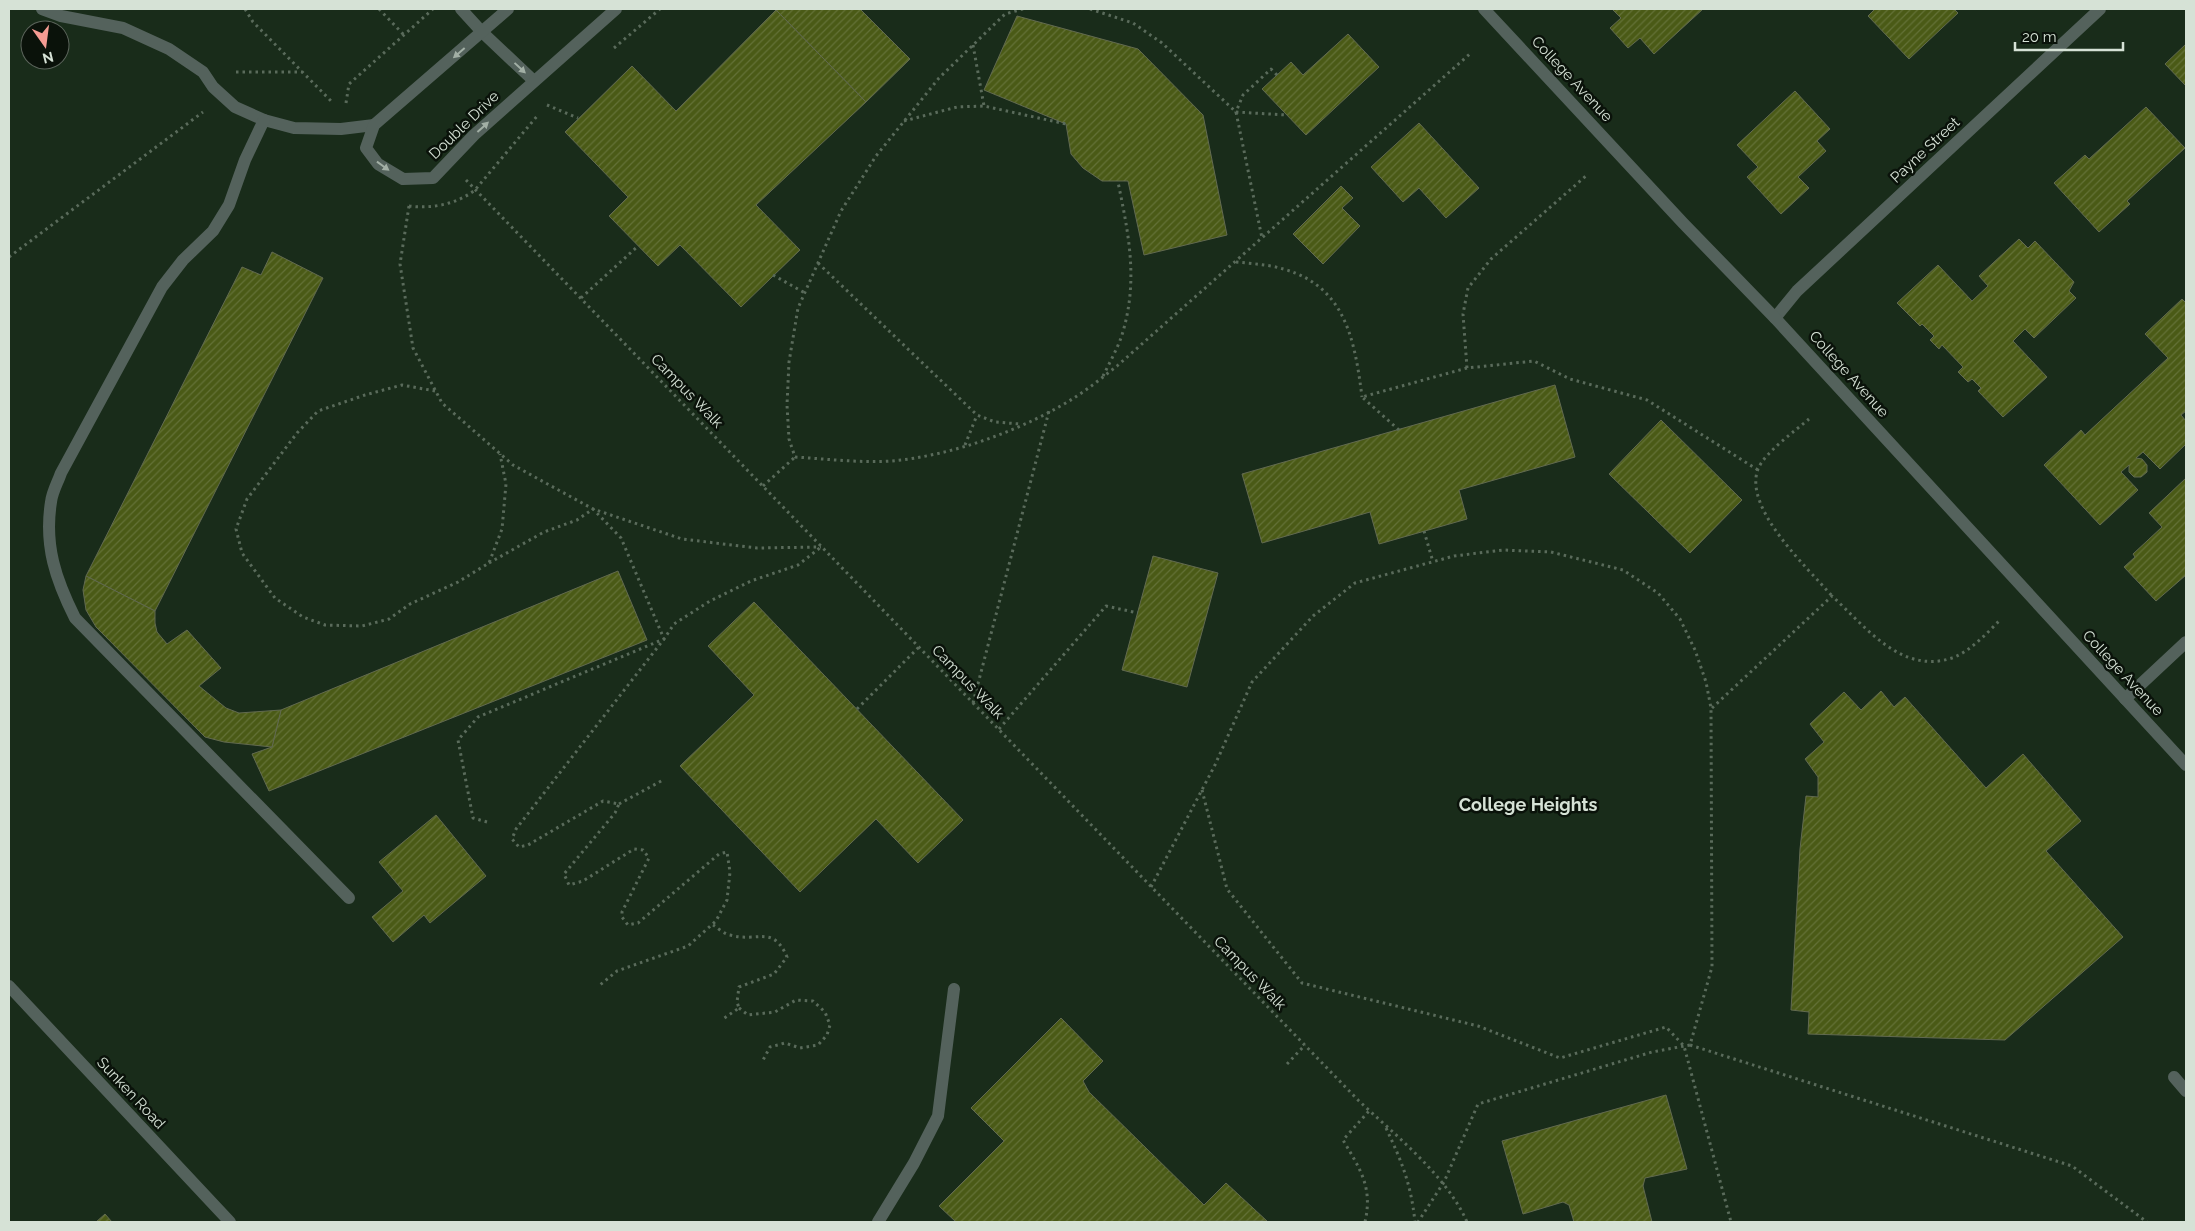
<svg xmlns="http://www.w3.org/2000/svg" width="2195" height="1231" viewBox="0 0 2195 1231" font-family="Raleway,sans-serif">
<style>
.building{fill:url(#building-hatch);stroke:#626a50}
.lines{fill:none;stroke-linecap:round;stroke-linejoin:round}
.path{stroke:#5a6b5b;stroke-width:3;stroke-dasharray:2.5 4;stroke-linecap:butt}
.service{stroke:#54625c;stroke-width:12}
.minor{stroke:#54625c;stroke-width:12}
.tertiary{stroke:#54625c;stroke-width:12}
.oneway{fill:#a2afa5}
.labels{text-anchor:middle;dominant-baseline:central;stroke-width:5;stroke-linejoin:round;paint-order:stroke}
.street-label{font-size:15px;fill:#d6e2d6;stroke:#0a120a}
.quarter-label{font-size:18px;font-weight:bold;fill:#d6e2d6;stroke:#0a120a}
</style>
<defs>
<pattern id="building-hatch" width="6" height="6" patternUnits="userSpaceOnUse" patternTransform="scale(1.25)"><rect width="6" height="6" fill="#4a5a16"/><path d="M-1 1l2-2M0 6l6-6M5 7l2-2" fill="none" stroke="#637137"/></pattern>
</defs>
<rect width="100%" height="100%" fill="#192c1a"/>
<g class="building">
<path d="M777 9H860L910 59 866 102 776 10Z"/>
<path d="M1612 9H1703L1654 54 1640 38 1628 48 1610 28 1621 18Z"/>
<path d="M1875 9H1954L1958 13 1909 59 1868 16Z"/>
<path d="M776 10 866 102 756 205 800 250 741 307 680 245 658 266 609 216 628 197 565 132 632 66 676 111Z"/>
<path d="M1017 16 1138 49 1203 115 1227 235 1144 255 1128 181H1102L1083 168 1071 154 1066 124 984 90Z"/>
<path d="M1348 34 1379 67 1306 135 1262 89 1291 62 1303 75Z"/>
<path d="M2186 44V86L2165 64Z"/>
<path d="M1795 91 1830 129 1817 141 1826 151 1798 177 1809 188 1781 214 1747 177 1758 167 1737 145Z"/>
<path d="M2146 107 2185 148 2127 201 2130 204 2099 232 2054 183 2085 155 2089 159Z"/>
<path d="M1419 123 1479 188 1446 218 1419 188 1403 202 1371 167Z"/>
<path d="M1341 186 1353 198 1342 208 1360 226 1323 264 1293 234Z"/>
<path d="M2019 239 2028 248 2035 241 2074 282 2069 291 2076 298 2034 338 2025 329 2013 341 2047 377 2003 417 1978 391 1981 388 1972 379 1968 382 1958 372 1963 367 1942 345 1939 349 1930 340 1934 336 1922 324 1920 326 1897 303 1938 265 1972 301 1988 286 1979 276Z"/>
<path d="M272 252 323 278 155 611 86 576 242 267 261 275Z"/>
<path d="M2182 299 2186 303V411L2181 415 2186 421V444L2160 469 2143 452 2136 458 2142 459 2147 465V472L2141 477H2134L2129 472V465L2121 472 2138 490 2100 525 2044 465 2081 430 2085 435 2168 358 2145 334Z"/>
<path d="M1555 385 1575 457 1459 490 1467 519 1379 544 1370 512 1262 543 1242 474Z"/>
<path d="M1661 420 1742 500 1690 553 1609 474Z"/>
<path d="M2186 478V575L2156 601 2124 567 2135 557 2133 554 2162 527 2149 513Z"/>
<path d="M1153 556 1218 573 1187 687 1122 670Z"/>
<path d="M618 571 647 640 269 791 252 754 272 747 281 710Z"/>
<path d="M86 576 155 611V623L157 632 167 644 187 630 221 668 199 686 226 708 239 713 281 710 272 747 224 742 205 737 96 627 86 610 83 590Z"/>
<path d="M754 602 963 820 918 863 876 819 800 892 680 766 754 695 708 646Z"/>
<path d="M1881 691 1894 707 1905 697 1986 788 2023 754 2081 821 2046 851 2123 937 2005 1040 1808 1034 1809 1012 1791 1010 1800 849 1806 796 1818 797V777L1805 759 1824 742 1810 724 1844 692 1861 710Z"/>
<path d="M436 815 486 876 430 923 424 915 393 942 372 917 403 891 379 862Z"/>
<path d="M1061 1018 1103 1061 1083 1081 1089 1092 1204 1205 1226 1183 1267 1221 956 1222 939 1206 1004 1141 971 1108Z"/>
<path d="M1666 1095 1687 1169 1645 1178 1643 1186 1652 1222H1574L1569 1205 1563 1202 1523 1214 1502 1141Z"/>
<path d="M105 1214 112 1222H96Z"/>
</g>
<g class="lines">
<g class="path">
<path d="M245 9 253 22 333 103"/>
<path d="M379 9 404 35"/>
<path d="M1023 9 1005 14 939 78 876 156 841 211 798 308 789 362 787 405 789 439 795 457C827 459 859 463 891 461 952 456 1026 429 1077 396 1091 387 1104 376 1117 366L1472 52"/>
<path d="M1090 9 1133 23 1162 43 1236 112 1262 238"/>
<path d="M973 45 984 106"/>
<path d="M614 48 660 9"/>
<path d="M236 72H302"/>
<path d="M1277 75 1271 69 1243 95 1236 112 1287 115"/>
<path d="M346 103 349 84 433 9"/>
<path d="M547 105 578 118"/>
<path d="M904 121 957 107 984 106 1066 124"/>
<path d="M466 180 1358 1100C1395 1135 1447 1176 1467 1222"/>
<path d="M409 206 400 264 413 348 442 403 513 465 593 509 682 539 757 548 821 547"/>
<path d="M409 206C432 209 457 204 475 190L538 115"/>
<path d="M9 257 203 112"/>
<path d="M1236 262C1247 263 1259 264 1271 266 1343 280 1354 333 1362 397"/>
<path d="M818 263 977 415 995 422 1020 424"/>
<path d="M773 275 805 293"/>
<path d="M581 298 638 246"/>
<path d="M1467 368 1463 314 1468 288 1491 259 1587 175"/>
<path d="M1103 376C1109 364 1116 351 1121 338 1139 283 1129 236 1118 182"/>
<path d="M435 391 402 385 365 395 318 411 297 433 247 499 236 529 242 553 275 598 303 617 325 625 362 626 389 619 410 604 458 582 489 563 502 529 506 484 500 454"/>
<path d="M1809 419C1795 431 1765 452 1758 469 1743 509 1808 568 1832 596"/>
<path d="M1399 430 1362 397 1467 368 1534 361 1570 379 1647 400 1758 470"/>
<path d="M965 445 977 415"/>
<path d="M763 486 795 457"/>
<path d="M1424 531 1433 562"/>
<path d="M489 563 544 532 577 520 593 509 621 538 664 639 516 829 512 839 519 847 528 845 603 801 619 804 615 813 564 874 569 885 583 881 634 849 643 850 649 858 622 912V917L628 925 638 923 719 854 727 852 730 872 727 900 716 921 688 946 617 971 600 985"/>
<path d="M973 703 1049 411"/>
<path d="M1712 708 1832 596C1865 626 1901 675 1952 658 1971 651 1987 633 2001 619"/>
<path d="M857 709 919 647"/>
<path d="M999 729 1106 606 1138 613"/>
<path d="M1202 790 1227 889 1302 983 1478 1026 1560 1058 1666 1027 1684 1046 1731 1222"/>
<path d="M619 804 663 780"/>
<path d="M487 822 473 818 458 740 478 717 664 639 674 624 710 601 751 581 798 565 821 547"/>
<path d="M1151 887 1215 765 1252 682 1313 616 1355 583 1454 556 1503 550 1551 552 1623 570 1658 593 1680 619 1695 650 1706 682 1711 708 1712 967 1690 1045 1652 1052 1478 1104 1444 1182 1418 1222"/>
<path d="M713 925C718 928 724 934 730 935 757 943 773 924 787 957L774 974 739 987 737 1002 739 1008 723 1019"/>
<path d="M739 1008 748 1015 775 1012 796 1000 813 1001 825 1012 830 1025 827 1035 818 1045 800 1048 785 1043 770 1047 762 1062"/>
<path d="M1690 1045 2072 1166 2147 1222"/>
<path d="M1287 1064 1305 1045"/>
<path d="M1386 1128C1402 1162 1411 1184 1415 1222"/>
<path d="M1365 1222C1373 1187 1360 1169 1343 1140L1369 1111"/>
</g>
<g class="service">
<path d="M42 9 61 16 123 28 169 49 203 72 213 87 235 107 264 120 294 128 341 129 374 125"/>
<path d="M461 9 482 32 534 81"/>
<path d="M508 9 374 125 366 148 378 164 403 179 433 178 474 135 616 9"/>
<path d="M264 120 245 160 229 205 213 231 183 260 162 287 61 473C58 482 52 492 51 502 44 546 56 580 75 618L349 898"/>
<path d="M2174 1077 2186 1091"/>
<path d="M878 1222 914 1163 938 1116 954 989"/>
</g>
<g class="minor">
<path d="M1775 318 1797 291 2100 9"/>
<path d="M2125 699 2186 642"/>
<path d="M9 986 230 1222"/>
</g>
<path class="tertiary" d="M1484 9 1683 223 1775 318 2186 765"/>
</g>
<defs><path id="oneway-solid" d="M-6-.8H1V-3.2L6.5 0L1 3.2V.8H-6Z" transform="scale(1.25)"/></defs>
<g class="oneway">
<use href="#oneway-solid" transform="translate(459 53) rotate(139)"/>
<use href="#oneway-solid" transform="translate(520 68) rotate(43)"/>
<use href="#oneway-solid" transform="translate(483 127) rotate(-42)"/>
<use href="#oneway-solid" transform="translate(383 166) rotate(36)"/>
</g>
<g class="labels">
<g class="street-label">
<text transform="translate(1572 79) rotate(47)">College Avenue</text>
<text transform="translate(464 125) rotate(-44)">Double Drive</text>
<text transform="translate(1925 150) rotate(-43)">Payne Street</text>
<text transform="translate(1849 374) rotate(48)">College Avenue</text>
<text transform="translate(687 391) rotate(46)">Campus Walk</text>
<text transform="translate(2123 673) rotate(47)">College Avenue</text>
<text transform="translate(968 682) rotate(46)">Campus Walk</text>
<text transform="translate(1250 973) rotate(46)">Campus Walk</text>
<text transform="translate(131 1093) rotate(47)">Sunken Road</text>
</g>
<g class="quarter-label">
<text x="1528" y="804">College Heights</text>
</g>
</g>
<rect width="2195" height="1231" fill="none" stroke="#d6e2d6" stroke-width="20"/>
<g transform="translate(45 45) rotate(166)"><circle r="24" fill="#0a120a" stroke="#5c655c"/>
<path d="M0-4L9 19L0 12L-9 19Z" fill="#f59c93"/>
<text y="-8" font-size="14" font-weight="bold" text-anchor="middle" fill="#d6e2d6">N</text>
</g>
<path d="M2015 42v8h108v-8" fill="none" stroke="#d6e2d6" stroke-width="2.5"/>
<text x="2022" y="42" font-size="15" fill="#d6e2d6" stroke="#0a120a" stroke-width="4" paint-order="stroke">20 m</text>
</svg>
